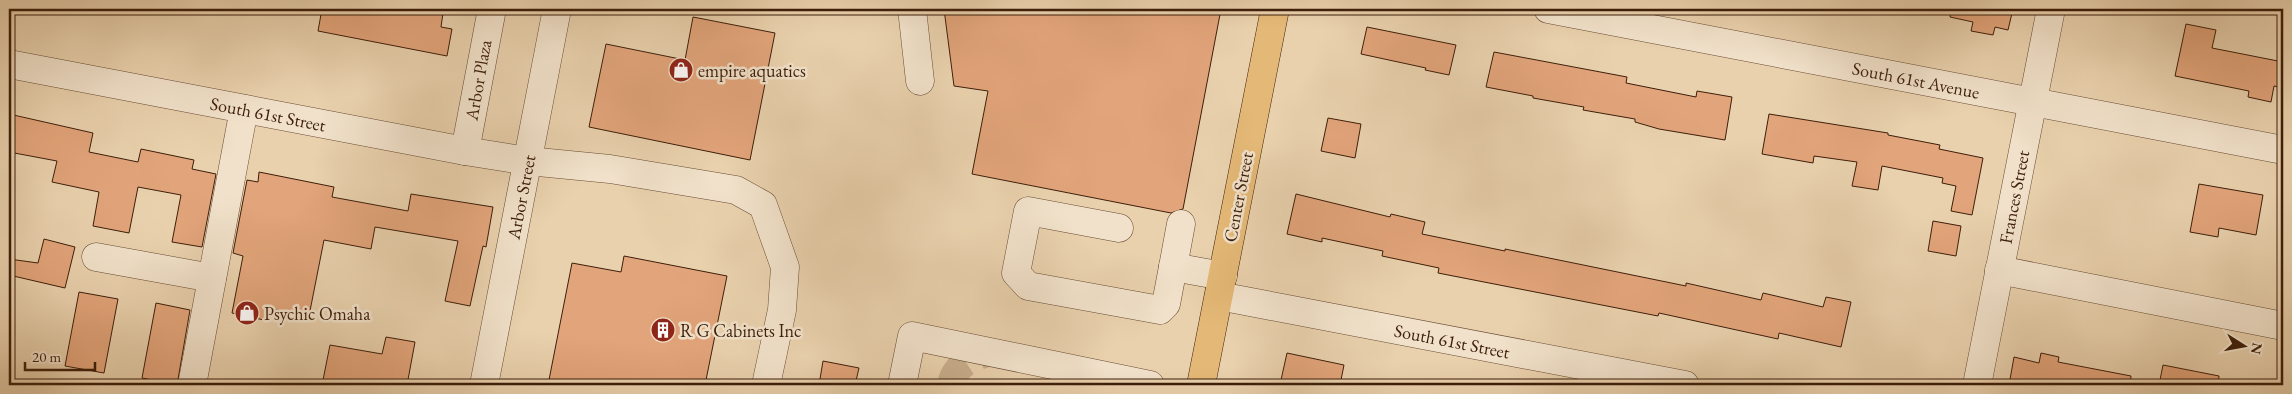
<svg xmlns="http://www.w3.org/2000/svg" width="2292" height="394" viewBox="0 0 2292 394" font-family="'EB Garamond',serif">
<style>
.building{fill:#e2a47a;stroke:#3d1e0a}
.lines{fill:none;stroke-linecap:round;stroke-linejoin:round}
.minor-tunnel{stroke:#c7ad8c;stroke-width:28;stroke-dasharray:28 14;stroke-linecap:butt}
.minor-casing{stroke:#684b33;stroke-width:29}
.major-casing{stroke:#3d1e0a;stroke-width:29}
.minor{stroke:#f1e1ca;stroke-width:28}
.major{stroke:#e4b876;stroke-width:28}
.labels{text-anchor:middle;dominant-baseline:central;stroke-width:5;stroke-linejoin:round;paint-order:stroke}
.poi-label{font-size:18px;fill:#3d1e0a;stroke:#f1e1ca;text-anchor:start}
.street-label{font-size:18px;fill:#3d1e0a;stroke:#f1e1ca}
</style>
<rect width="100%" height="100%" fill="#e9d1ad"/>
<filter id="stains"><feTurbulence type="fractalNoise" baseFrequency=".004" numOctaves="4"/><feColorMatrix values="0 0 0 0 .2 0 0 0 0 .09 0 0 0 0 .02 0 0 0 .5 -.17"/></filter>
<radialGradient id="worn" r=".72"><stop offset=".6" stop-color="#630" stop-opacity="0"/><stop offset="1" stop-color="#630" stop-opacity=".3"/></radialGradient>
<g class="building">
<path d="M322 9H419L443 13 441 27 452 29 447 56 318 31Z"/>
<path d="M944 9H1221L1183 209 1171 213 972 174 988 91 954 86Z"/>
<path d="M1951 9H2013L2008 30 1995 27 1993 35 1971 31 1973 22 1950 17Z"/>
<path d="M693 17 775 33 750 160 589 127 606 44 685 60Z"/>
<path d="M2186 24 2216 30 2212 48 2283 62V88L2274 86 2271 102 2248 97 2249 91 2175 76Z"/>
<path d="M1367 27 1456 45 1449 75 1425 70 1426 68 1361 54Z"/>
<path d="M1494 52 1627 77 1626 83 1696 97 1697 91 1732 97 1725 140 1659 129 1635 122V119L1583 110 1584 107 1533 98V96L1486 87Z"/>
<path d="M9 114 93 133 89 152 138 162 141 149 194 160 192 169 216 174 202 247 172 242 181 195 138 187 129 233 93 226 99 192 52 182 57 161 9 152Z"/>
<path d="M1769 114 1888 133V135L1940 145 1939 149 1983 158 1972 215 1951 211 1956 186 1942 183 1943 178 1882 166 1878 190 1852 186 1857 162 1814 156 1813 163 1762 154Z"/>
<path d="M1328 118 1361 124 1355 158 1321 151Z"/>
<path d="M259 172 334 187 332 197 408 211 411 194 493 207 486 247 483 246 470 306 445 301 458 241 375 227 371 249 324 240 309 316 266 308 264 320 232 313 243 256 233 253 247 180 258 182Z"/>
<path d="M2199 184 2263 195 2256 235 2219 228 2218 237 2190 232Z"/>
<path d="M1296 194 1390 217 1391 214 1425 222 1422 234 1505 251V249L1686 286V283L1761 300 1763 293 1823 307 1826 297 1851 302 1841 347 1779 333 1778 339 1659 313 1658 316 1438 273 1439 268 1382 256 1383 251 1322 238V242L1287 234Z"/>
<path d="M1933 221 1961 226 1956 256 1928 251Z"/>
<path d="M44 239 75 247 65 288 9 275V259L38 263Z"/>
<path d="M624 256 727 276 705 385H548L572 263 621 272Z"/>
<path d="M79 292 118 299 104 373 65 366Z"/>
<path d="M156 303 190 310 177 385 142 378Z"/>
<path d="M386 337 415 342 407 385H322L330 345 382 354Z"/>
<path d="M1287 353 1344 365 1340 385H1308L1281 380Z"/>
<path d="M2041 353 2059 357 2058 362 2131 376 2130 385H2009L2014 357 2039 363Z"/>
<path d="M823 361 859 368 855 385H819Z"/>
<path d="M2163 365 2219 376 2218 385H2159Z"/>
</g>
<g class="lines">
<path class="minor-tunnel" d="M951 385C955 364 971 359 989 352"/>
<defs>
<g id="minor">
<path d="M912 9 920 81"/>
<path d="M1548 9 2283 150"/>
<path d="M9 64 465 151 528 161 610 169 736 190 763 205 785 267 782 310 766 385"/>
<path d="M465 151 492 9"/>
<path d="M1119 228 1028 211 1016 273 1028 286 1160 310 1166 304 1173 267 1223 276"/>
<path d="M96 257 212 278"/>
<path d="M1173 267 1181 224"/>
<path d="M1999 270 2283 326"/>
<path d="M1219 296 1685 385"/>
<path d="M192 385 244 109"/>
<path d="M484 385 557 9"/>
<path d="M902 385 912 336 1150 385"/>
<path d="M1977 385 2051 9"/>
</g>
<path id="major" d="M1201 385 1275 9"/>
</defs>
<use href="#minor" class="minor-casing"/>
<use href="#major" class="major-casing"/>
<use href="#minor" class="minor"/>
<use href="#major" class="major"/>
</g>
<defs>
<symbol id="shop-disc" viewBox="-11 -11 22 22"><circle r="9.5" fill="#8f2418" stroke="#f1e1ca"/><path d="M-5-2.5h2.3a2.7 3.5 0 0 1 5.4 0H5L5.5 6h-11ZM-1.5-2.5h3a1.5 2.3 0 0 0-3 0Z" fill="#fff"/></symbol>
<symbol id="building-disc" viewBox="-11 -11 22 22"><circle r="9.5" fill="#8f2418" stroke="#f1e1ca"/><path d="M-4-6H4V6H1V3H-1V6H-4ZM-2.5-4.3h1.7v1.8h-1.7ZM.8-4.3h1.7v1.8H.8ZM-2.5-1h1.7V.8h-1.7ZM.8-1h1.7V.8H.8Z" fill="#fff"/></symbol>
</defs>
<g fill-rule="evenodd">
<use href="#shop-disc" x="667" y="56" width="28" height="28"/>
<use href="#shop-disc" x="233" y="299" width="28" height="28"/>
<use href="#building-disc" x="649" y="316" width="28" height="28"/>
</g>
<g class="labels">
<g class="poi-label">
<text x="698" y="70">empire aquatics</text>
<text x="264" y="313">Psychic Omaha</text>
<text x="680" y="330">R G Cabinets Inc</text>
</g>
<g class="street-label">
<text transform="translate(478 80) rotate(-80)">Arbor Plaza</text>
<text transform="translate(1916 80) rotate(11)">South 61st Avenue</text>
<text transform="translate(268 114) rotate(11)">South 61st Street</text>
<text transform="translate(521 197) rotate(-79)">Arbor Street</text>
<text transform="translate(1238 197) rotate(-79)">Center Street</text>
<text transform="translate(2014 197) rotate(-79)">Frances Street</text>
<text transform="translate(1452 341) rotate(11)">South 61st Street</text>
</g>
</g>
<rect width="2292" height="394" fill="none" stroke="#e9d1ad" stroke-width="30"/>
<rect x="10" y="10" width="2272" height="374" fill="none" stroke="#3d1e0a" stroke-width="2.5"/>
<rect x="15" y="15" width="2262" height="364" fill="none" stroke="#3d1e0a"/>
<g transform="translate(2244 346) rotate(101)" stroke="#f1e1ca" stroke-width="4" paint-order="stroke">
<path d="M0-4L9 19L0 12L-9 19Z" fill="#3d1e0a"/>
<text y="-8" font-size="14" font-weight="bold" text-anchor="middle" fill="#3d1e0a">N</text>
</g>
<path d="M25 362v8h70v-8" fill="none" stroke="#3d1e0a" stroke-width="2.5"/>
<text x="32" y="362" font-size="15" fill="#3d1e0a" stroke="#f1e1ca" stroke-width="4" paint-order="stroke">20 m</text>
<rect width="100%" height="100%" filter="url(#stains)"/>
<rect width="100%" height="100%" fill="url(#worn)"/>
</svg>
